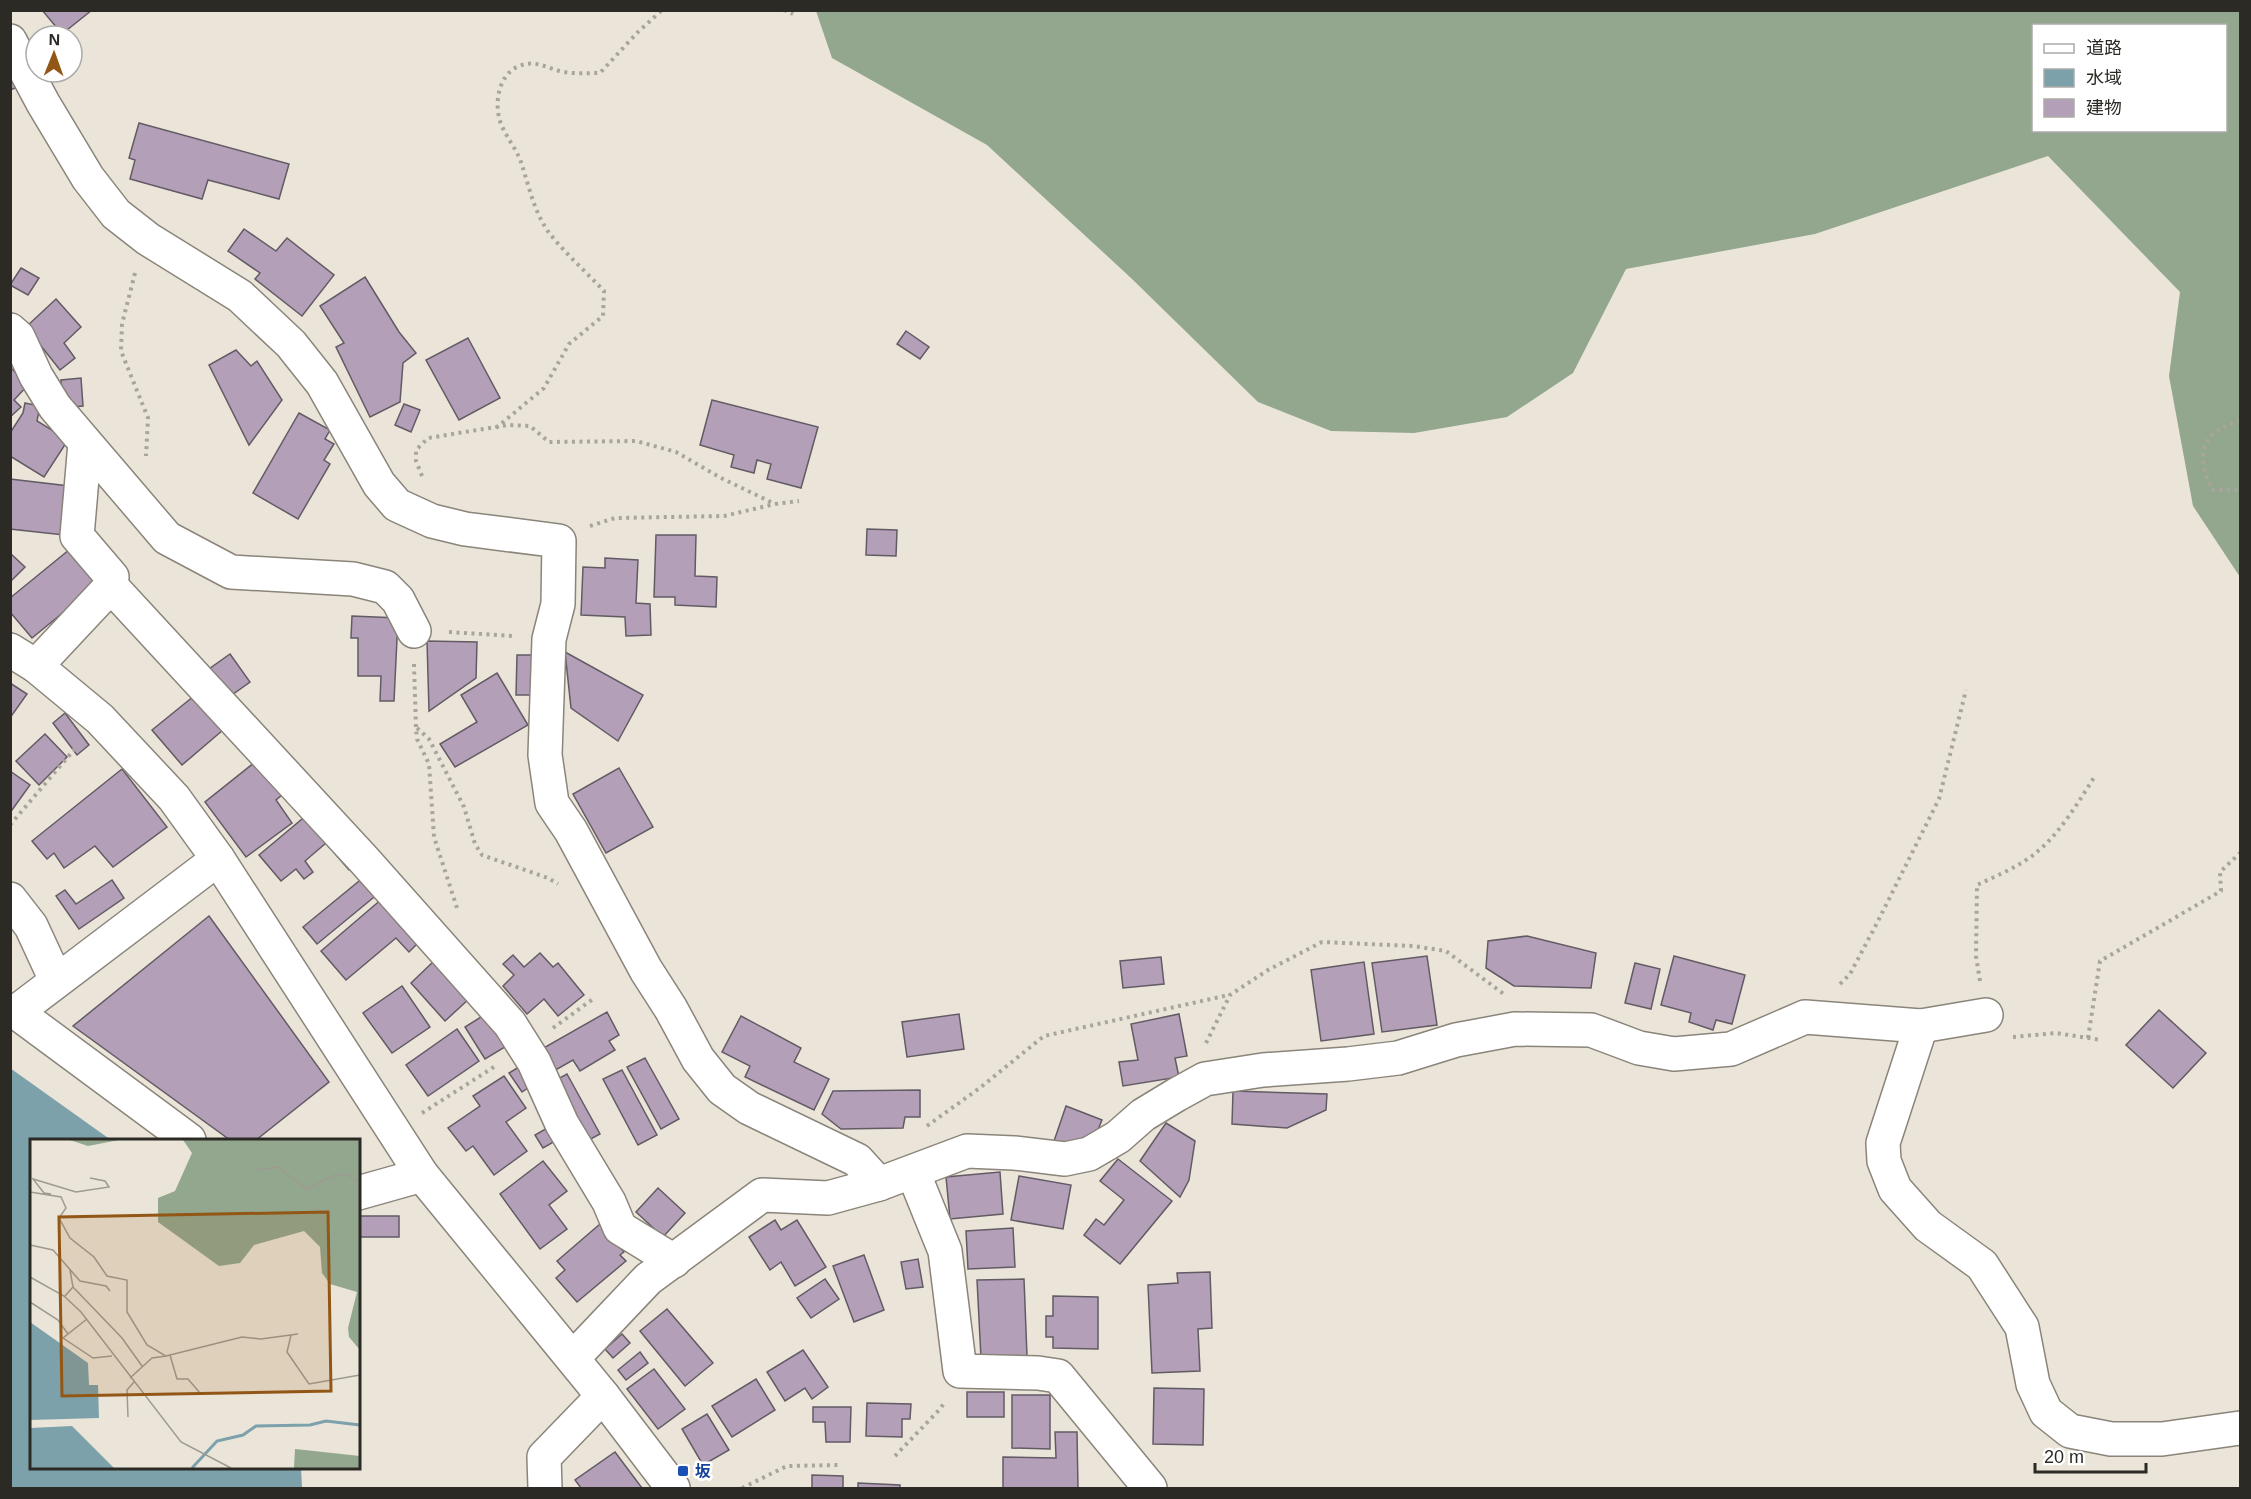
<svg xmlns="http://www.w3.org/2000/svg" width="2251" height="1499" viewBox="0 0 2251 1499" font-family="Arial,'Noto Sans JP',sans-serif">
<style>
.forest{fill:#92a78e;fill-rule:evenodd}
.water{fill:#7ca1ab}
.building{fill:#b49fb9;stroke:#625b64;stroke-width:1.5}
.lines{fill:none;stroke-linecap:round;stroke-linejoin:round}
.street-casing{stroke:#8a847a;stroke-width:36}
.path{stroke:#aaa59c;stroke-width:4;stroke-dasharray:3 4.5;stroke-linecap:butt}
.street{stroke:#fff;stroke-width:33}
.transit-dot{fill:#1a4fb4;stroke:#fff;stroke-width:2}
.labels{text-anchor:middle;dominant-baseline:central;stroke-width:5;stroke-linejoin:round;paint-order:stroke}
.transit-label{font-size:16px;font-weight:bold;fill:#164399;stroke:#fff;text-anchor:start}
.inset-river{fill:none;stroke:#7ca1ab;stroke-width:3}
.inset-road{fill:none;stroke:#9f9a91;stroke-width:1.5}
.view{fill:#925716;fill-opacity:0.15;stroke:#925716;stroke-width:3}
.inset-edge{fill:none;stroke:#2c2a25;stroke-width:3}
</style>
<rect width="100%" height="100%" fill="#ebe5d9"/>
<path class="forest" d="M816 11H2240V577L2193 506 2169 376 2180 292 2048 156 1815 234 1626 269 1573 373 1507 417 1414 433 1331 431 1258 402 1131 278 987 145 832 58ZM2034 26H2226V130H2034Z"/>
<path class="water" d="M10 1068 111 1140H32V1468H301L302 1488H11Z"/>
<g class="building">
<path d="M42 10H92L62 34Z"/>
<path d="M10 70 18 87 10 90Z"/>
<path d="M139 123 289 164 279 199 208 180 202 199 130 179 135 160 129 158Z"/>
<path d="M244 229 276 251 287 238 334 275 302 316 255 279 260 273 228 251Z"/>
<path d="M21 268 39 278 28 295 10 285Z"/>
<path d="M365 277 399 332 416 353 403 363 400 402 370 417 336 347 344 343 320 306Z"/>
<path d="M56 299 81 327 64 343 75 358 60 370 26 327Z"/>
<path d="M906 331 929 347 920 359 897 344Z"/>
<path d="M468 338 500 398 459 420 426 360Z"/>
<path d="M236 350 251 366 257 361 282 400 249 445 209 365Z"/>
<path d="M10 367 28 385 14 400 21 407 10 417Z"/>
<path d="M81 378 83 406 62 408 61 380Z"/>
<path d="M712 400 818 427 801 488 767 479 771 464 757 460 754 473 731 467 734 455 700 445Z"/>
<path d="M25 403 40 406 37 421 68 440 44 477 10 456V433L23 413Z"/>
<path d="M404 404 420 410 411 432 395 425Z"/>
<path d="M299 413 330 430 325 439 334 444 324 460 330 464 298 519 253 493Z"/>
<path d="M10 479 69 486 64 535 10 529Z"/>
<path d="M867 529 897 530 896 556 866 555Z"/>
<path d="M656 535H696L695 576 717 577 716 607 675 605V597H654Z"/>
<path d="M75 545 104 579 32 638 10 612V598Z"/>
<path d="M10 553 25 567 10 582Z"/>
<path d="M605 558 638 560 636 603 650 604 651 635 626 636 625 617 581 615 583 567 605 568Z"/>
<path d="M352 616 398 618 394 701H380L381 676H358V638H351Z"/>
<path d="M427 641 477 642 476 678 429 711Z"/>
<path d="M565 652 643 695 618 741 571 708Z"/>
<path d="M230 654 250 682 229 697 209 669Z"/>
<path d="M517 655H533L532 695H516Z"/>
<path d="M497 673 528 725 455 767 440 744 477 722 461 695Z"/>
<path d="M10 683 27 694 10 718Z"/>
<path d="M194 696 223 730 182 765 152 730Z"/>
<path d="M65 713 89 745 77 755 53 723Z"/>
<path d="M45 734 67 757 39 785 16 761Z"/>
<path d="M260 758 287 791 276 800 292 823 246 857 205 802Z"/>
<path d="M619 768 653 827 606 853 573 794Z"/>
<path d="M122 769 167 827 113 867 95 846 64 868 54 853 47 859 32 841Z"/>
<path d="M10 771 30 785 12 810 10 809Z"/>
<path d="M308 814 354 865 349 870 326 843 305 861 313 872 304 879 296 869 281 881 259 855Z"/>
<path d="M364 877 379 893 317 944 303 927Z"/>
<path d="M112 880 124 898 79 929 56 896 65 890 76 904Z"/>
<path d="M383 898 421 940 409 952 396 938 346 980 321 951Z"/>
<path d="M209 916 329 1082 256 1140H230L73 1026Z"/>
<path d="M1527 936 1596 953 1591 988 1514 986 1486 968 1488 941Z"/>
<path d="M540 953 553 967 558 963 584 995 558 1016 544 999 527 1014 503 986 514 975 503 964 513 955 524 967Z"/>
<path d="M1427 956 1437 1025 1382 1032 1372 963Z"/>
<path d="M1674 956 1745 975 1732 1024 1716 1020 1713 1030 1689 1022 1691 1013 1661 1005Z"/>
<path d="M1161 957 1164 984 1123 988 1120 961Z"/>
<path d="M435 960 470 998 445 1021 411 983Z"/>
<path d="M1364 962 1374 1034 1321 1041 1311 970Z"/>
<path d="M1635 963 1660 969 1651 1009 1625 1003Z"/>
<path d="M402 986 430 1027 392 1053 363 1013Z"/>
<path d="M2159 1010 2206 1053 2173 1088 2126 1045Z"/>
<path d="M489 1012 510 1044 485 1059 465 1027Z"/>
<path d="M607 1012 619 1035 609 1041 615 1050 580 1071 573 1060 552 1072 540 1050Z"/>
<path d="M959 1014 964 1049 907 1057 902 1022Z"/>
<path d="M1179 1014 1187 1056 1175 1058 1179 1077 1123 1086 1119 1062 1138 1060 1131 1024Z"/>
<path d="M741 1016 801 1048 794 1062 829 1079 814 1110 745 1077 750 1066 722 1052Z"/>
<path d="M457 1029 479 1061 428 1096 406 1065Z"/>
<path d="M645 1058 679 1119 661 1129 627 1067Z"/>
<path d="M522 1065 535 1083 522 1092 509 1073Z"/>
<path d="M622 1070 657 1135 638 1145 603 1079Z"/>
<path d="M567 1074 600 1134 587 1141 554 1081Z"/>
<path d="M504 1076 526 1108 506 1122 527 1151 494 1175 473 1146 466 1151 448 1128 480 1106 473 1096Z"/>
<path d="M920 1090V1117H905L903 1128 841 1129 822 1114 833 1091Z"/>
<path d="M1233 1091 1327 1094 1326 1110 1287 1128 1232 1124Z"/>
<path d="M1066 1106 1102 1120 1095 1137 1072 1145 1053 1144Z"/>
<path d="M1166 1123 1195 1141 1189 1180 1180 1197 1140 1161Z"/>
<path d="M549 1127 557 1140 543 1148 535 1135Z"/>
<path d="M1118 1159 1172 1201 1120 1264 1084 1235 1096 1219 1104 1225 1124 1200 1100 1181Z"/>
<path d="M543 1161 567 1191 549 1205 567 1229 540 1249 500 1194Z"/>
<path d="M1000 1172 1003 1214 950 1219 946 1177Z"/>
<path d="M1019 1176 1071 1185 1063 1229 1011 1220Z"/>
<path d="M658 1188 685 1213 663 1237 636 1212Z"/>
<rect x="358" y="1216" width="41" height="21"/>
<path d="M775 1220 781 1230 797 1220 826 1267 795 1286 781 1262 770 1270 749 1237Z"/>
<path d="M600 1224 624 1252 620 1255 626 1261 577 1302 556 1278 565 1270 557 1261Z"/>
<path d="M1013 1228 1015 1267 968 1269 966 1231Z"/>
<path d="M864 1255 884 1310 854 1322 833 1266Z"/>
<path d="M918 1259 923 1287 906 1289 901 1262Z"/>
<path d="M1210 1272 1212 1328 1198 1329 1200 1371 1152 1373 1148 1285 1178 1283 1177 1273Z"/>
<path d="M825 1279 839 1299 811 1318 797 1298Z"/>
<path d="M1024 1279 1027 1356 981 1358 977 1280Z"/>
<path d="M1053 1296 1098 1297V1349L1053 1348V1337H1046V1316H1053Z"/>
<path d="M667 1309 713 1363 685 1386 640 1331Z"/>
<path d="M622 1334 630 1343 613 1358 605 1349Z"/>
<path d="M803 1350 828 1387 812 1399 805 1388 785 1401 767 1372Z"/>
<path d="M640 1352 648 1363 626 1380 618 1370Z"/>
<path d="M654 1369 685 1409 658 1429 627 1389Z"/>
<path d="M756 1379 775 1410 732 1437 712 1406Z"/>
<path d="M1154 1388 1204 1389 1203 1445 1153 1444Z"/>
<rect x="967" y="1392" width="37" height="25"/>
<path d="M1012 1395H1050V1449L1012 1448Z"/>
<path d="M867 1403 911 1404 910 1419H902V1437L866 1436Z"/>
<path d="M813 1407H851L850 1442H826L825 1422H813Z"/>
<path d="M707 1414 729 1450 703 1465 682 1429Z"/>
<path d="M1055 1432H1077L1078 1488H1003V1457L1056 1458Z"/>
<path d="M615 1452 642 1488H581L575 1480Z"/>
<path d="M812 1475 843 1476V1488H812Z"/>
<path d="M858 1483 900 1485V1488H858Z"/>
</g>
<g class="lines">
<defs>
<g id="street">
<path d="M10 41 43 103 88 178 116 214 148 239 240 296 291 344 322 383 379 484 397 505 432 521 465 529 559 541 558 604 549 639 545 755 552 803 571 831 646 970 671 1009 698 1059 722 1089 749 1108 857 1160 879 1184 828 1198 762 1195 648 1279 573 1358"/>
<path d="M10 330 18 337 36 376 55 407 167 538 231 572 353 579 385 587 398 600 414 631"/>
<path d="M111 586 365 861 510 1024 534 1062 562 1124 609 1202 620 1228 674 1261"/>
<path d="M10 650 36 666 100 719 174 798 218 859 422 1175 603 1396 673 1488"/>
<path d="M36 666 111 586 112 577 77 536 85 443"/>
<path d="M10 899 31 926 56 980"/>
<path d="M1921 1026 1883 1143 1884 1161 1895 1189 1928 1226 1982 1265 2022 1327 2033 1384 2046 1412 2070 1431 2111 1439H2162L2240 1428"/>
<path d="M189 1140 16 1012 218 859"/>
<path d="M913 1172 945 1251 960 1371 1038 1373 1058 1376 1150 1488"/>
<path d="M879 1184 967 1151 1014 1153 1065 1159 1089 1154 1118 1137 1143 1115 1176 1095 1205 1079 1263 1070 1348 1064 1398 1058 1456 1040 1515 1029 1591 1030 1639 1048 1674 1054 1731 1049 1805 1017 1921 1026 1986 1015"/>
<path d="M358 1193 422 1175"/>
<path d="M545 1488 544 1457 603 1396"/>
</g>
</defs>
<use href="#street" class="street-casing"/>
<g class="path">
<path d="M784 10 793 14"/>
<path d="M135 273 122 324 121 351 148 418 146 456"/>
<path d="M2240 420C2232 424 2217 429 2211 436 2197 452 2204 474 2213 490H2240"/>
<path d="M496 428 544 388 569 344 603 316 604 291C586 272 566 254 550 234 534 213 529 186 521 162 516 148 505 136 500 121 494 102 499 74 519 66 536 59 548 69 564 72 576 74 588 73 600 73L637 33 662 10"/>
<path d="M422 476 416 461V450L428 438 508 425 530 426 549 442 636 441 676 452 721 478 775 504 799 501"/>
<path d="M590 526 615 518 724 516 775 504"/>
<path d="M449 632 513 636"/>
<path d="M414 664 416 728 417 739 429 764 434 837 458 911"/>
<path d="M417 728 429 739 464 807 475 844 482 855 548 878 558 884"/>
<path d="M10 825 78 745"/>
<path d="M1980 981 1976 956 1977 885C1998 875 2021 866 2038 851 2061 832 2079 801 2095 776"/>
<path d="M1840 984 1850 974 1875 927 1939 799 1966 690"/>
<path d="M553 1028 593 999"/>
<path d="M2013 1037 2056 1033 2101 1040"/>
<path d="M2088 1038 2100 961 2221 891 2220 872 2240 853"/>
<path d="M1206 1043 1230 995 1268 970 1322 942 1413 946 1446 951 1505 995"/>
<path d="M422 1113 497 1065"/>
<path d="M927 1126 981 1087 1044 1036 1229 995"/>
<path d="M895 1456 941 1408 945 1401"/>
<path d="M742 1488 787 1466 840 1465"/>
</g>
<use href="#street" class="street"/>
</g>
<rect class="transit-dot" x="677" y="1465" width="12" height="12" rx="3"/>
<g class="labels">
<g class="transit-label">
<text x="695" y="1471">坂</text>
</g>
</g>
<g transform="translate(30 1139)">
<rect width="330" height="330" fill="#ebe5d9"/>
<path d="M40 1H89L58 7ZM153 1H330V211L319 198 318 189 327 153 300 145 292 134 290 108 274 92 224 106 210 124 189 127 128 83V59L145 52 162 14ZM265 310 330 317V329H264Z" fill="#92a78e"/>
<path d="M0 183 58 224 59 246H68L69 279 0 281ZM42 287 84 329H0V289Z" fill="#7ca1ab"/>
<path class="inset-river" d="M162 329 187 302 213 296 226 287 280 286 296 282 330 286"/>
<path class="inset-road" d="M227 31 248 28 277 50 305 36H318L330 45M0 53 31 58 36 69 29 79 40 99 64 118 77 137 97 141V173L117 206 136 217 122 219 100 239M21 55 14 54 3 40 46 53 79 48 75 42 60 39M0 106 23 111 50 142 76 147 80 152M0 138 34 157 51 173 151 303 201 329M43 148 92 199 112 227M35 157 43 148 40 131M0 163 28 181 38 195M57 180 33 199 63 219 82 217M261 196 257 213 279 245 330 236M140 216 147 240H158L170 254H211M136 217 212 198 231 200 268 195M98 278 97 251 104 243"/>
<path class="view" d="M298 73 301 252 32 257 29 78Z"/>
<rect width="330" height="330" class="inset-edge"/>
</g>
<rect width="2251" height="1499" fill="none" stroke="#2c2a25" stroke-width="24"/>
<rect x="2032" y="24" width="195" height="108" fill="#ffffff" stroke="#abaaa8" stroke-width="1.5"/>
<rect x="2044" y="44" width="30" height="9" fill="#ffffff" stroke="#abaaa8" stroke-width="1.5"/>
<text x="2086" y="54" font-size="18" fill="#2c2a25">道路</text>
<rect x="2044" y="69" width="30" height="18" fill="#7ca1ab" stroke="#abaaa8" stroke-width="1.5"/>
<text x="2086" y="84" font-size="18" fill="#2c2a25">水域</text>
<rect x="2044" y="99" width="30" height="18" fill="#b49fb9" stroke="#abaaa8" stroke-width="1.5"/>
<text x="2086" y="114" font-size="18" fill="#2c2a25">建物</text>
<g transform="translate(54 54) rotate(1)"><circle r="28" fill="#ffffff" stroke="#abaaa8" stroke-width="1.5"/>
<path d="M0-4.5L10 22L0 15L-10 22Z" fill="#925716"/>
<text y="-9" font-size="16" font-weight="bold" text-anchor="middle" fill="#2c2a25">N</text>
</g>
<path d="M2035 1463v9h111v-9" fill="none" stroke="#2c2a25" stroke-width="3"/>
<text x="2044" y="1463" font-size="18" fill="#2c2a25" stroke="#ffffff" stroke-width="4.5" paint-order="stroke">20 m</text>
</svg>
